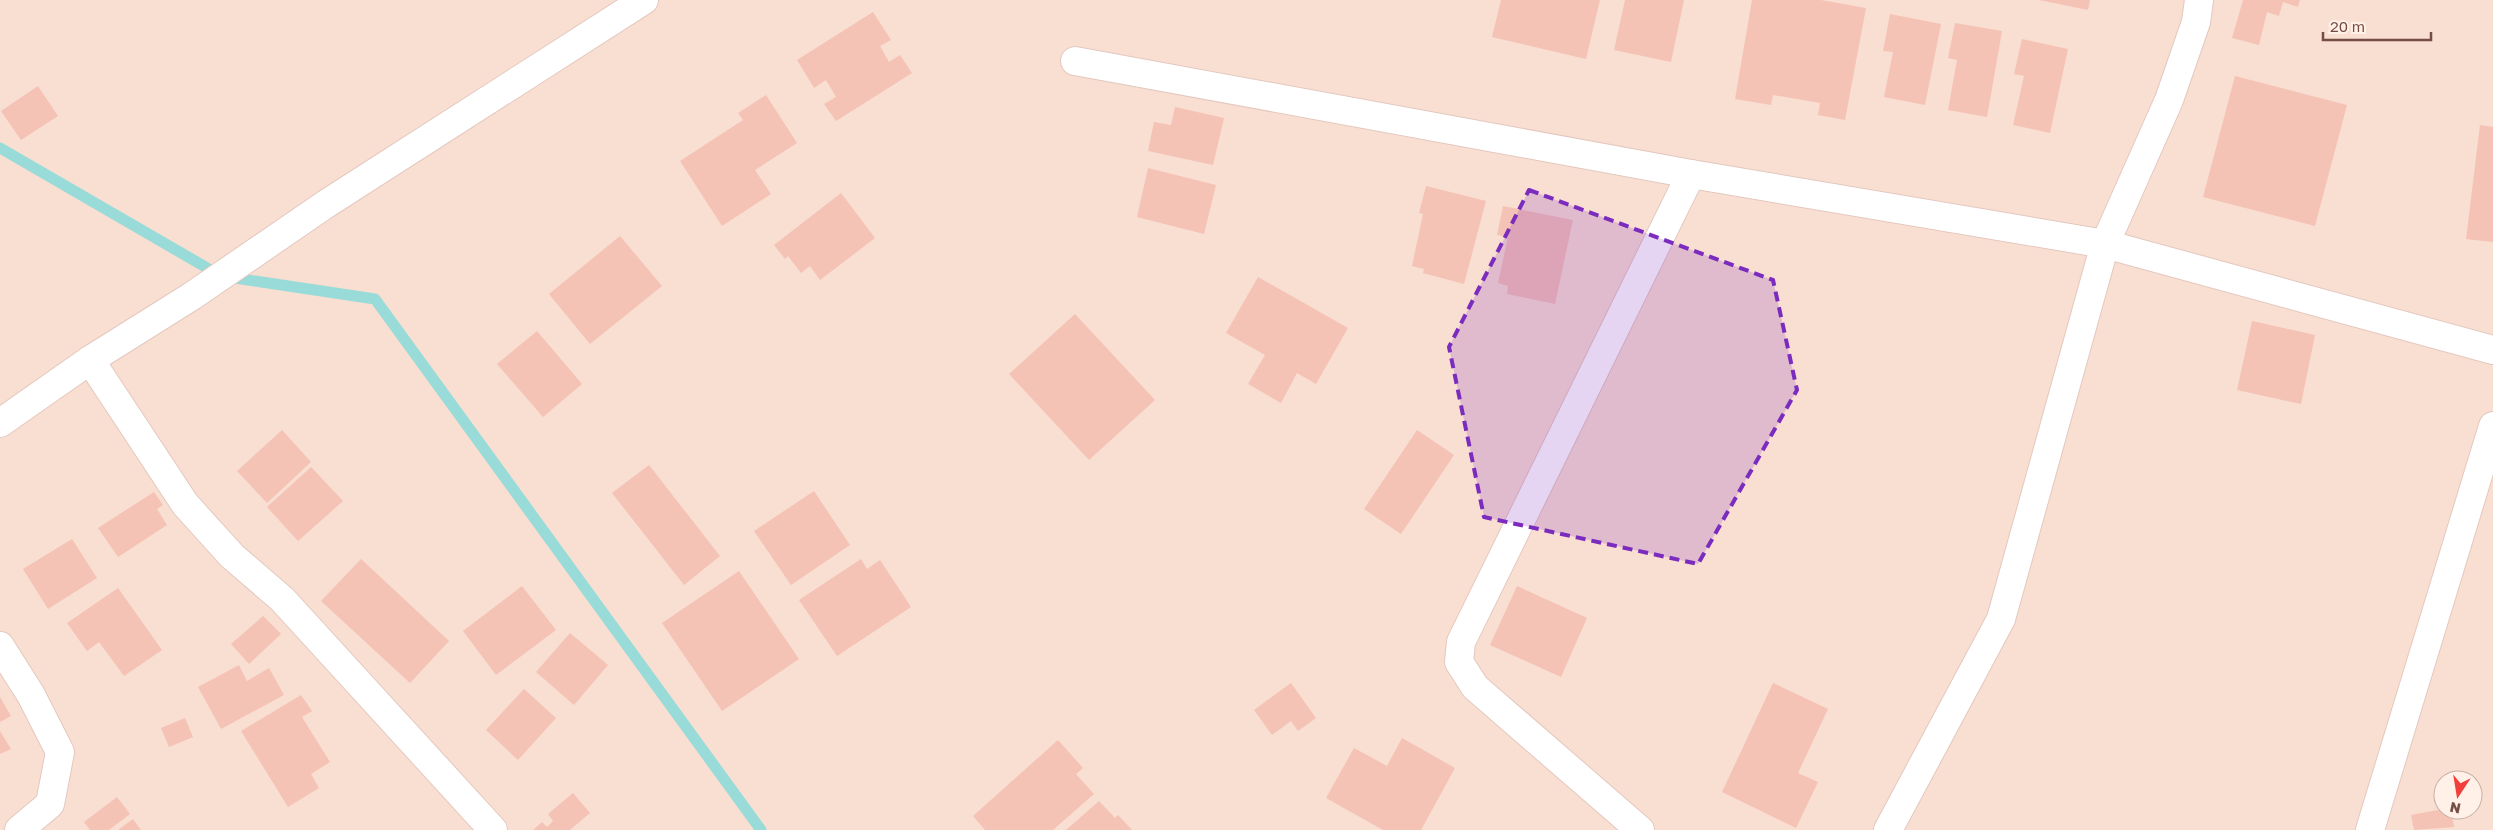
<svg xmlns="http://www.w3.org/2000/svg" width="2493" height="830" viewBox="0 0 2493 830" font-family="'Golos Text',sans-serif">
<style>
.residential{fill:#f8dfd1;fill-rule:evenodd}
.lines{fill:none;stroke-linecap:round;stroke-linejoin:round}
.stream{stroke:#99dbd8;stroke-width:11}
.building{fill:#f5c2b6}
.street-casing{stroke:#e4c8bf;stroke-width:30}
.street{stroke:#fff;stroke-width:28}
.marked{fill:#7b2cbf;fill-opacity:0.2;stroke:#7b2cbf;stroke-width:4;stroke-dasharray:10 6;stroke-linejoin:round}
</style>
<rect width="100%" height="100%" fill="#feece0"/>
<path class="residential" d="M0 0H2493V830H0ZM2443 780H2473V810H2443Z"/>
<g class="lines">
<path class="stream" d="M0 148 221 276 375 299 761 830"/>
</g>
<g class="building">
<path d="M1501 0H1600L1586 59 1492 37Z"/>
<path d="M1625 0H1684L1671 62 1614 50Z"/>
<path d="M1752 0H1821L1866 8 1845 120 1818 115 1820 103 1773 95 1771 105 1735 99Z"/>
<path d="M2039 0H2090L2088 10Z"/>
<path d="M2243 0H2300L2298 7 2283 2 2279 16 2267 12 2259 45 2232 38Z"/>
<path d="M873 12 891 40 880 46 889 62 900 55 912 73 836 121 824 104 836 97 826 80 814 88 797 60Z"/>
<path d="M1890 14 1941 24 1925 105 1884 97 1893 52 1883 51Z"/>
<path d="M1955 23 2002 31 1987 117 1948 110 1957 60 1948 58Z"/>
<path d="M2022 39 2068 49 2050 133 2013 125 2024 76 2014 74Z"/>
<path d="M2235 76 2347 105 2315 226 2203 197Z"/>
<path d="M38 86 58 116 21 140 1 111Z"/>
<path d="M766 95 797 143 755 170 771 194 722 226 680 161 743 120 738 113Z"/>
<path d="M1175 107 1224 118 1213 165 1148 151 1154 122 1171 125Z"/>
<path d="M2480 125 2493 127V242L2466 239Z"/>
<path d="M1148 168 1216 185 1204 234 1137 217Z"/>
<path d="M1426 186 1486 201 1464 284 1423 273 1424 269 1412 266 1423 214 1419 213Z"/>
<path d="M841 193 875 238 820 280 810 266 801 273 788 256 785 259 774 245Z"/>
<path d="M1503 206 1573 220 1555 304 1507 294 1508 286 1498 283 1508 237 1497 235Z"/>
<path d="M620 236 662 286 590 344 549 294Z"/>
<path d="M1258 277 1348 328 1316 384 1297 373 1281 403 1248 384 1265 355 1226 333Z"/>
<path d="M1075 314 1155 400 1089 460 1009 374Z"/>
<path d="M2252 321 2315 335 2301 404 2237 390Z"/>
<path d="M537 331 582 384 543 417 497 364Z"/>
<path d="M282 430 311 462 267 503 237 471Z"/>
<path d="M1417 430 1454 455 1401 534 1364 509Z"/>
<path d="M649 465 720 556 684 585 612 493Z"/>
<path d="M311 467 343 501 298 541 267 507Z"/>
<path d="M814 491 850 545 791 585 754 531Z"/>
<path d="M154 492 163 505 157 509 167 525 118 557 98 528Z"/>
<path d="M72 539 97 578 48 609 23 569Z"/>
<path d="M361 559 449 641 410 683 321 601Z"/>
<path d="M861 559 867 569 880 560 911 607 837 656 799 600Z"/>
<path d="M739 571 799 659 722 711 662 623Z"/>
<path d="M522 586 556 630 496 675 463 631Z"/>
<path d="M1517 586 1587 618 1561 677 1490 645Z"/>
<path d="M118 588 162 650 124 676 99 642 87 651 67 623Z"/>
<path d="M263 616 281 634 249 664 231 644Z"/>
<path d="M570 633 608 665 574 705 536 672Z"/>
<path d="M239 665 247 681 269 668 284 695 221 729 198 687Z"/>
<path d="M1291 683 1316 718 1298 731 1291 721 1272 735 1254 710Z"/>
<path d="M1773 683 1828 709 1798 773 1818 782 1796 828 1722 792Z"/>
<path d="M524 689 556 718 518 760 486 730Z"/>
<path d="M301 695 312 711 302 717 330 762 311 774 319 788 288 807 241 731Z"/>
<path d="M0 697 11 716 0 722Z"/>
<path d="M185 718 193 737 169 747 161 728Z"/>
<path d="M0 731 11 749 0 754Z"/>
<path d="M1402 738 1455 768 1421 830H1383L1326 798 1354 748 1387 766Z"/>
<path d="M1058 740 1083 768 1076 774 1094 794 1053 830H985L973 816Z"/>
<path d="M573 793 590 813 570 830H533L542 822 547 827 553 821 548 814Z"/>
<path d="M117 797 130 814 109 830H90L84 822Z"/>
<path d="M1099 801 1115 818 1118 815 1132 830H1066Z"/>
<path d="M2443 809 2451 810 2454 827 2414 830 2411 815Z"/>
<path d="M133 819 141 830H118Z"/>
</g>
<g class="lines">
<defs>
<g id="street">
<path d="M1075 61 1691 174 2105 244 2493 350"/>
<path d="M90 360 185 504 232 556 282 599 493 830"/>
<path d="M0 423 90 360 192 296 326 204 644 0"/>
<path d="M0 646 31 695 60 752 50 804 19 830"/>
<path d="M1640 830 1475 687 1459 662 1461 642 1691 174"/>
<path d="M1888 830 2001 619 2105 244 2169 100 2196 22 2199 0"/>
<path d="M2370 830 2493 426"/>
</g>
</defs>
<use href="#street" class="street-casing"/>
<use href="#street" class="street"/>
</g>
<path class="marked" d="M1529 190 1773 280 1797 390 1698 564 1484 517 1449 347Z"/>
<g transform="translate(2458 795) rotate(192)"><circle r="24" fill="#fff1e8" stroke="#c8afa7"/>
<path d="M0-4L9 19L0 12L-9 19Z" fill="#f1403c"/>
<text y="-8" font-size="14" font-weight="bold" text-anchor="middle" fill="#764d46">N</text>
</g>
<path d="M2323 32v8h108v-8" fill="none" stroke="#764d46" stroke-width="2.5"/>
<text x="2330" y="32" font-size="15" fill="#764d46" stroke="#fff1e8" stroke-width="4" paint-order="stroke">20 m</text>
</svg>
